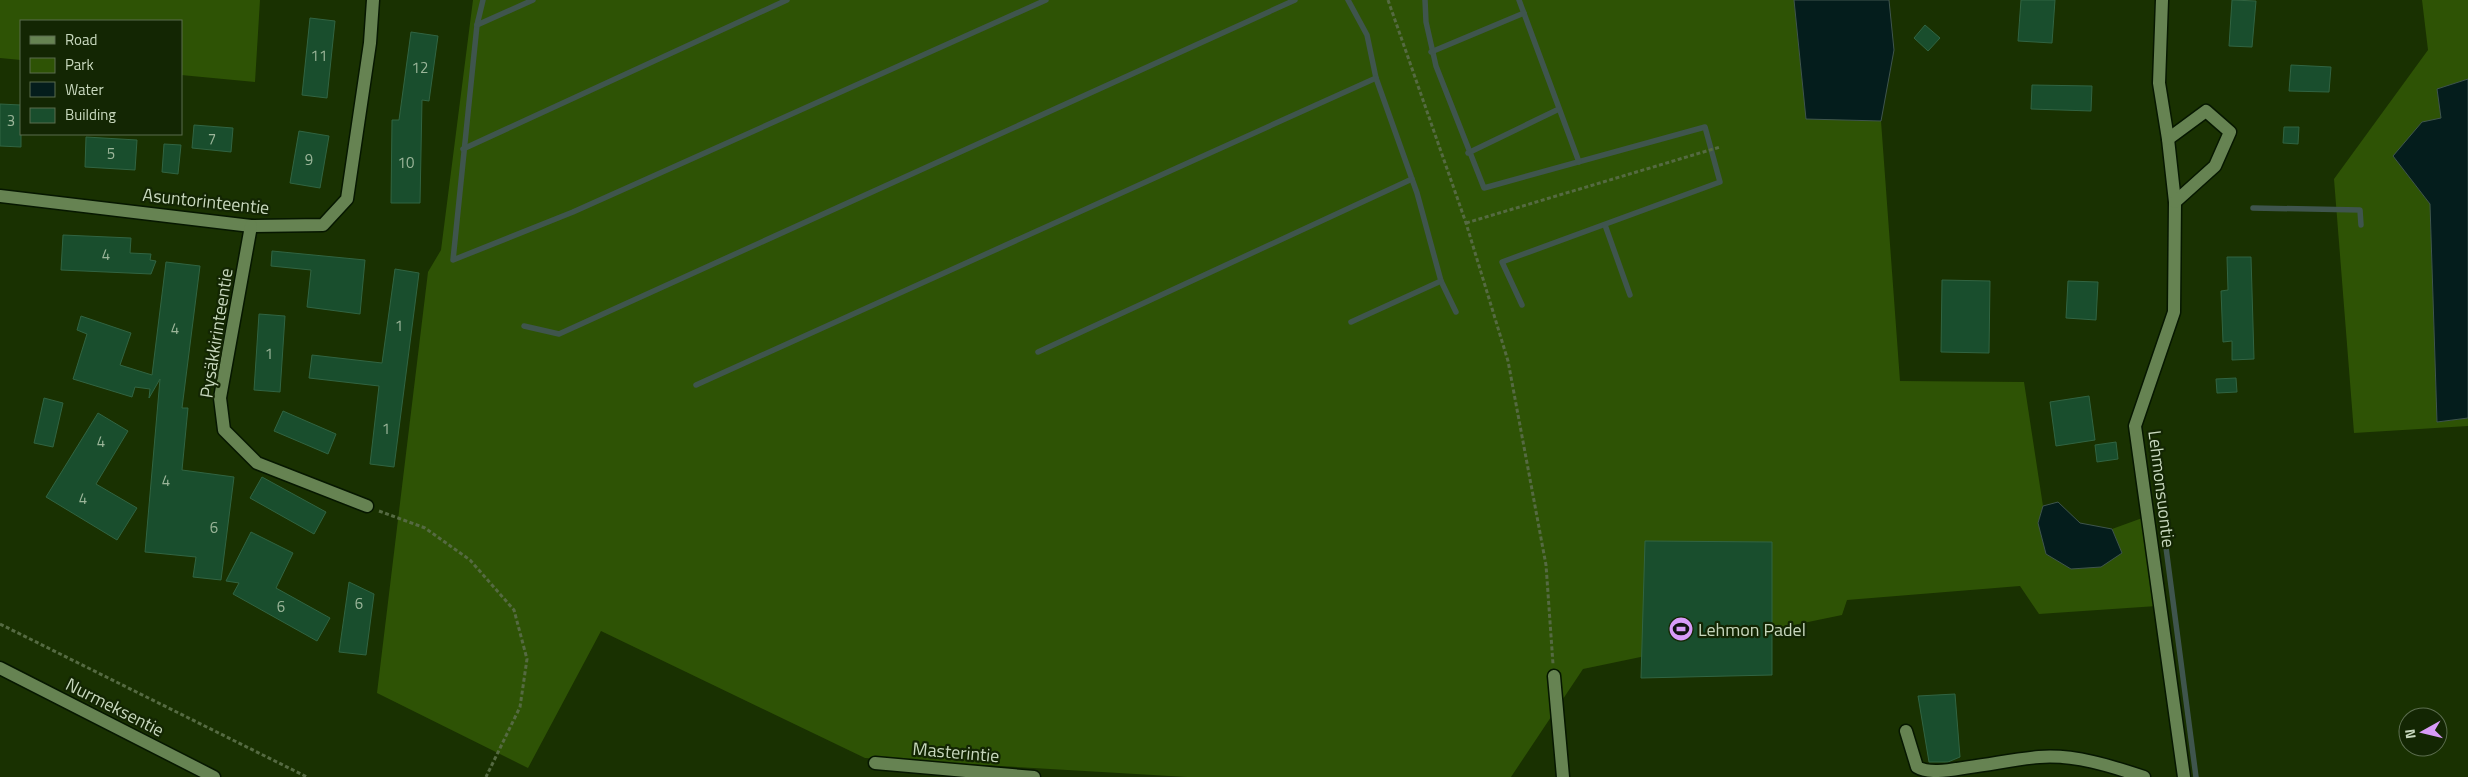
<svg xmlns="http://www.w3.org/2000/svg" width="2468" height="777" viewBox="0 0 2468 777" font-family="'Titillium Web',sans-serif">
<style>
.green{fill:#2e5305}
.water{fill:#041d1c;stroke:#3f554d}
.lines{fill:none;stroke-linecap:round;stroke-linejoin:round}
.stream{stroke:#3f554d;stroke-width:5.5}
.building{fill:#194e2d;stroke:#316442}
.minor-casing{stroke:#061700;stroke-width:15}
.path{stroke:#556a42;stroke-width:3;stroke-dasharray:4 2.5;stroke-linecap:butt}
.minor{stroke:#668352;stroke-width:12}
.labels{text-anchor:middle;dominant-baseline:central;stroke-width:4.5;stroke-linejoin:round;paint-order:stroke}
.number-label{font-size:15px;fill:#9cb69a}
.street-label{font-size:18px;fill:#c8d8be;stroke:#132603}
.poi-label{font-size:18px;fill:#c8d8be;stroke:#132603;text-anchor:start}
</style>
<rect width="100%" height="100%" fill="#193101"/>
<g class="green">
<path d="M0 0H260L255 82 181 75V21H21V60L0 58Z"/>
<path d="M473 0H1794L1806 118 1881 121 1900 381 2024 382 2043 506 2038 523 2122 553 2112 529 2145 517 2157 606 2039 614 2020 586 1847 600 1842 615 1583 669 1511 777H1187L865 758 601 631 528 768 377 693 428 272 441 250Z"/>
<path d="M2422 0H2468V79L2437 89 2441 118 2393 156 2430 204 2437 422 2468 418V426L2354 433 2334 179 2428 50Z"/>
</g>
<g class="water">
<path d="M1794 0H1889L1894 50 1881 121 1806 119Z"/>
<path d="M2468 79V418L2437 422 2430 204 2393 156 2422 122 2441 118 2437 89Z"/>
<path d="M2058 502 2080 523 2112 529 2122 553 2101 567 2071 569 2046 554 2038 523 2043 506Z"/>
</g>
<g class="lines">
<g class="stream">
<path d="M483 0 477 25 453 260 573 212 1046 0"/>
<path d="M1348 0 1367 35 1376 78 1417 193 1441 281 1456 312"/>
<path d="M1425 0 1426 22 1436 66 1484 188 1705 127 1720 182 1502 262 1522 305"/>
<path d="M1519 0 1579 162"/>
<path d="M477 25 533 0"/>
<path d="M1431 52 1524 13"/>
<path d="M463 149 787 0"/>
<path d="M1468 153 1559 109"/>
<path d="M2253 208 2360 210 2361 225"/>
<path d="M1605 225 1630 295"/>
<path d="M1351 322 1441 281"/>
<path d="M524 326 559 334 1295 0"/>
<path d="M1038 352 1412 179"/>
<path d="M696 385 1376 78"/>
<path d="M2165 540 2196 777"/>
</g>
</g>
<g class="building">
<path d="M2021 0H2055L2052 43 2018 41Z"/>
<path d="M2232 0 2256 1 2252 47 2229 46Z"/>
<path d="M310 18 335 21 327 98 302 95Z"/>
<path d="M1925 25 1940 38 1928 51 1914 38Z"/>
<path d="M411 32 438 36 429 101 422 100 420 203H391L392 120H399Z"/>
<path d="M2291 65 2331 67 2329 92 2289 91Z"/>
<path d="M2032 85 2092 86 2091 111 2031 109Z"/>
<path d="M0 104 21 105V147L0 146Z"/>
<path d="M194 125 233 128 231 152 192 148Z"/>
<path d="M2284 127H2299L2298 144 2283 143Z"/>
<path d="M299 131 329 136 320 188 290 183Z"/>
<path d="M86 137 137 140 135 170 85 167Z"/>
<path d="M164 144 181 145 178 174 162 172Z"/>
<path d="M63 235 131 238 130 253 151 254 150 260 156 261 151 274 61 270Z"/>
<path d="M272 251 365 260 360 314 307 307 311 270 271 266Z"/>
<path d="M2227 257H2251L2254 359 2232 360V341L2223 342 2221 291 2228 290Z"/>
<path d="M166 262 200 266 182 408H188L182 470 234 477 221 580 193 577 196 557 145 552 160 379 149 398 150 389 135 387 132 397 73 379 87 334 77 330 81 316 131 333 120 365 152 375Z"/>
<path d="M395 269 419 273 394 467 370 464 379 386 309 378 312 355 382 363Z"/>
<path d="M1942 280 1990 281 1989 353 1941 352Z"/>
<path d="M2068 281 2098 282 2096 320 2066 318Z"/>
<path d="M259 314 285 316 280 392 254 390Z"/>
<path d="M2236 378 2237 392 2217 393 2216 379Z"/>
<path d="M2089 396 2095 440 2056 446 2050 402Z"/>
<path d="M44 398 63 403 53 447 34 443Z"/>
<path d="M283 411 336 434 328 454 274 431Z"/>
<path d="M98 413 128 431 96 484 137 508 117 540 46 497Z"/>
<path d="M2116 442 2118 459 2097 462 2095 445Z"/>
<path d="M262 477 326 512 314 534 250 498Z"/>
<path d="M251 532 293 553 276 588 330 618 317 641 233 594 239 583 226 581Z"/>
<path d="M1645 541 1772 542V675L1641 678Z"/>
<path d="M349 582 374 594 366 655 339 652Z"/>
<path d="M1955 694 1960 757 1948 762H1929L1918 696Z"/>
</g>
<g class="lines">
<defs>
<g id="minor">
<path d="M2162 0 2159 83 2168 139 2175 202 2174 312 2135 426 2184 777"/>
<path d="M2168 139 2206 111 2230 132 2215 166 2175 202"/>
<path d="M0 196 251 226 323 225 347 199 370 43 373 0"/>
<path d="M251 226 220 398 224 430 257 463 367 506"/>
<path d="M0 668 214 777"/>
<path d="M1554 676 1563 777"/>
<path d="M1906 731 1917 767C1930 775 1955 769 1970 767 1993 764 2016 759 2039 757 2074 754 2111 766 2144 777"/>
<path d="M875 763 1034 777"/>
</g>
</defs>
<use href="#minor" class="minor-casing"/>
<g class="path">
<path d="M1388 0 1466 223 1508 361 1546 565 1553 664"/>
<path d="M1466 223 1720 147"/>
<path d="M379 511 425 528 470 560 514 610 527 659 520 707 486 777"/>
<path d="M0 624 307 777"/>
</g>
<use href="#minor" class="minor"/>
</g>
<defs>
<symbol id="stadium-disc" viewBox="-11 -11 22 22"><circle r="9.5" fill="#d89bf8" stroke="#132603"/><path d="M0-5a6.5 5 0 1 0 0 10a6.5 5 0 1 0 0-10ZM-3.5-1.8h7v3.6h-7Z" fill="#111"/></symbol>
</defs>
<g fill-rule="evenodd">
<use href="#stadium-disc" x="1667" y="615" width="28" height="28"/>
</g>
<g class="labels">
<g class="number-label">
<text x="319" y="55">11</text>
<text x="420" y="67">12</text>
<text x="11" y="120">3</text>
<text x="212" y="138">7</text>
<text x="111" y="153">5</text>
<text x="309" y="159">9</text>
<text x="406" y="162">10</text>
<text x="106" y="254">4</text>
<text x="399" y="325">1</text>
<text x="175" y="328">4</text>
<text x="269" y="353">1</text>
<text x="386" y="428">1</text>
<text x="101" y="441">4</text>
<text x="166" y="480">4</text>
<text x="83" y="498">4</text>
<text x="214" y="527">6</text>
<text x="359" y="603">6</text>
<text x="281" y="606">6</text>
</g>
<g class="street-label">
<text transform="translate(206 201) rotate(6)">Asuntorinteentie</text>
<text transform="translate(216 333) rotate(-81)">Pysäkkirinteentie</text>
<text transform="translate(2162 489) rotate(83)">Lehmonsuontie</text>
<text transform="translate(115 707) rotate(27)">Nurmeksentie</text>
<text transform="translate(956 752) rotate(5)">Masterintie</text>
</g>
<g class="poi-label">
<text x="1698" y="629">Lehmon Padel</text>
</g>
</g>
<rect x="20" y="20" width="162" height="115" fill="#132603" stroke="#5b6d4e"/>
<rect x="30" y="36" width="25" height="8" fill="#668352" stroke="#5b6d4e"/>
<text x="65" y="45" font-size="15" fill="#c8d8be">Road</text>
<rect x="30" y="58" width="25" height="15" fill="#2e5305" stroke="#5b6d4e"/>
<text x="65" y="70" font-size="15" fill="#c8d8be">Park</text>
<rect x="30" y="82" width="25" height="15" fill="#041d1c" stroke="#5b6d4e"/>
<text x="65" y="95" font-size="15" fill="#c8d8be">Water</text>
<rect x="30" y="108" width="25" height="15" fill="#194e2d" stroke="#5b6d4e"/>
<text x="65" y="120" font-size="15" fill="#c8d8be">Building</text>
<g transform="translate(2423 732) rotate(262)"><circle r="24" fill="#132603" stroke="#5b6d4e"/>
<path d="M0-4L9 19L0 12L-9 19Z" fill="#d89bf8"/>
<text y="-8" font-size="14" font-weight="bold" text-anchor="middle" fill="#c8d8be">N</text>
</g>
</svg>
